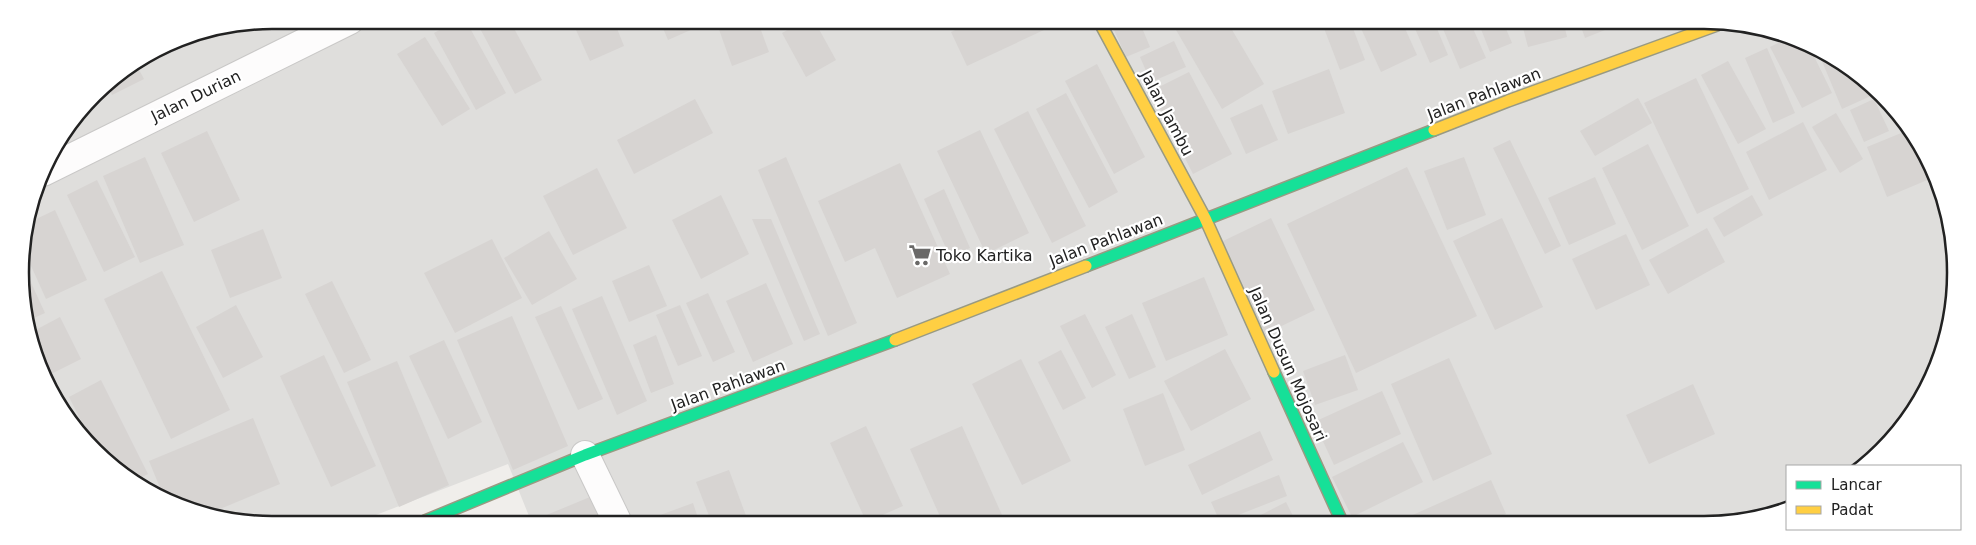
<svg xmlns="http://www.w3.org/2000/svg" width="1976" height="545" viewBox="0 0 1976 545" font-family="'DejaVu Sans',sans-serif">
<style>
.residential{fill:#dfdedc}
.building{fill:#d7d4d2}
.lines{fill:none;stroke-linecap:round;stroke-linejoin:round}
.street-casing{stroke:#c9c8c7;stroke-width:30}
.fast-casing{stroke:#999a82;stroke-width:14}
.slow-casing{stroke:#999a82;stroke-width:14}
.street{stroke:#fdfcfc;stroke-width:28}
.fast{stroke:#16e098;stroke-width:11}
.slow{stroke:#ffcf43;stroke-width:11}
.labels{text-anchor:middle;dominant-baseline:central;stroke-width:4.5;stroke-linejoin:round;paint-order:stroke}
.street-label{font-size:16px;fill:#222;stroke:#fff}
.poi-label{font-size:16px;fill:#222;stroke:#fff;text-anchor:start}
.rim{fill:none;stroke:#222;stroke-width:2.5}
</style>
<rect width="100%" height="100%" fill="#f0eeeb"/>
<path class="residential" d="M273 20 1752 25 1844 62 1913 132 1951 223V321L1922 398 1882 451 1861 466H1787V507L1736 523 531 521 508 464 363 520H224L132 483 72 426 29 338 21 256 46 161 106 83 176 39Z"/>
<g class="building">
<path d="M296 20H312L299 26Z"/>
<path d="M456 21H466L506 93 476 110 434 33Z"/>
<path d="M476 21H510L542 80 515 94Z"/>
<path d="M572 21H614L624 46 590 61Z"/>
<path d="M660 21H701L702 25 668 40Z"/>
<path d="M716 21 758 22 769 52 732 66Z"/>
<path d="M802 22H815L836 60 806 77 782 33Z"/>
<path d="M972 22 1059 23 967 66 951 32Z"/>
<path d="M1111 23H1140L1150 47 1126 57Z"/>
<path d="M1172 23H1228L1264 84 1222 109Z"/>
<path d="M1322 23H1351L1365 60 1340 70Z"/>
<path d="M1359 24H1403L1417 55 1381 72Z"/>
<path d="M1413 24H1435L1448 55 1430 63Z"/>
<path d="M1441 24H1471L1486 58 1460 69Z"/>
<path d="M1479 24H1504L1512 43 1490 52Z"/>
<path d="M1522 24H1564L1567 37 1528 47Z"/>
<path d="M1580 24H1620L1585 38Z"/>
<path d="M210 33 186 45 183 38 210 32Z"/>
<path d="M425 37 470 109 442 126 397 54Z"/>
<path d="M1786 39 1810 48 1832 93 1802 108 1770 47Z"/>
<path d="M1174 41 1186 67 1151 82 1140 57Z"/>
<path d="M1767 48 1795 113 1773 123 1745 58Z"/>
<path d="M1821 53 1844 62 1870 89 1873 95 1842 109 1819 54Z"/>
<path d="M1728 61 1766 129 1738 144 1701 75Z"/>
<path d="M136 64 144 79 112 95 106 82Z"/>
<path d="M1097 64 1145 157 1114 174 1065 81Z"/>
<path d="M1329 69 1345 113 1288 134 1272 91Z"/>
<path d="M1189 72 1232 154 1193 174 1151 91Z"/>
<path d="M1696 78 1749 189 1697 214 1644 103Z"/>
<path d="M1066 93 1118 192 1089 208 1036 109Z"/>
<path d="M1638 98 1652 123 1595 156 1580 131Z"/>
<path d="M695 99 713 133 634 174 617 140Z"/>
<path d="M1874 99 1889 131 1864 142 1850 110Z"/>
<path d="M1262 104 1278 140 1246 154 1230 118Z"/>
<path d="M1889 107 1904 123 1898 126Z"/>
<path d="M1028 111 1086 226 1052 243 994 129Z"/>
<path d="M1836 113 1863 159 1840 173 1812 127Z"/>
<path d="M1803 122 1827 170 1769 200 1746 152Z"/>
<path d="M1911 129 1932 178 1887 197 1867 147Z"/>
<path d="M980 130 1029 233 986 254 937 151Z"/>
<path d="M207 131 240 200 194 222 161 153Z"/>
<path d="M1510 140 1561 246 1545 254 1493 148Z"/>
<path d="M1648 144 1689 226 1642 250 1602 168Z"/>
<path d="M145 157 184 245 140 263 103 176Z"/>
<path d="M786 157 857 323 828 336 758 170Z"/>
<path d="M1464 157 1486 215 1447 230 1424 171Z"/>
<path d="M900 163 950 274 897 298 875 248 845 262 818 201Z"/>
<path d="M1407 167 1477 316 1356 373 1287 224Z"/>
<path d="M597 168 627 228 573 255 543 196Z"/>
<path d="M1595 177 1616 224 1569 245 1548 198Z"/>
<path d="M97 180 135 257 104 272 67 195Z"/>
<path d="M944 189 970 248 950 257 924 199Z"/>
<path d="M721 195 749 254 701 279 672 220Z"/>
<path d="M1752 195 1763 215 1724 237 1713 218Z"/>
<path d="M55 210 87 280 46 299 23 248 30 222Z"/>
<path d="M1271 218 1315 310 1265 334 1221 242Z"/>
<path d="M1502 218 1543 307 1495 330 1453 241Z"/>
<path d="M752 219H771L820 334 804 341Z"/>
<path d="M1707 228 1725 262 1668 294 1649 260Z"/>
<path d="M263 229 282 278 230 298 211 250Z"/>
<path d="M549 231 577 279 532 305 504 258Z"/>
<path d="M1626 234 1650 285 1596 310 1572 259Z"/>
<path d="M492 239 522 298 455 333 424 273Z"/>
<path d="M21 261 45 313 27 321 23 280Z"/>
<path d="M649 265 667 306 629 322 612 281Z"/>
<path d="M162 271 230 410 171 439 104 299Z"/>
<path d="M1204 277 1228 335 1166 361 1142 303Z"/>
<path d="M332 281 371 360 344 373 305 294Z"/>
<path d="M766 283 793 344 753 362 726 301Z"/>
<path d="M708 293 735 352 713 362 686 303Z"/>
<path d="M602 296 647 401 617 415 572 309Z"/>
<path d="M236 305 263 357 223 378 196 327Z"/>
<path d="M680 305 702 356 678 366 656 315Z"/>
<path d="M561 306 603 399 578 410 535 317Z"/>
<path d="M1085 314 1116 375 1092 388 1060 326Z"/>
<path d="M1132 314 1156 367 1129 379 1105 327Z"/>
<path d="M512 316 568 446 513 470 457 340Z"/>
<path d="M60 317 81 359 49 375 28 334Z"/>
<path d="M656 335 674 384 651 393 633 345Z"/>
<path d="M444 340 482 422 448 439 409 356Z"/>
<path d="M1225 349 1251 399 1191 431 1164 381Z"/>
<path d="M1061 350 1086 398 1063 410 1038 362Z"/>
<path d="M324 355 376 466 331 487 280 376Z"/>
<path d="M1345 355 1358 390 1315 405 1303 371Z"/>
<path d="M1449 358 1492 454 1433 481 1391 384Z"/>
<path d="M1021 359 1071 461 1022 485 972 384Z"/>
<path d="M397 361 449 485 399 507 347 382Z"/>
<path d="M101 380 148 474 132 482 94 446 69 397Z"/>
<path d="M1693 384 1715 434 1649 464 1626 415Z"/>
<path d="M1382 391 1401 434 1334 465 1314 422Z"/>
<path d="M1163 393 1185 450 1145 466 1123 409Z"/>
<path d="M253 418 280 484 208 514 163 495 149 461Z"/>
<path d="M866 426 903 506 869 521H866L830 443Z"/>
<path d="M962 426 1002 515 988 522 942 521 910 449Z"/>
<path d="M1260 431 1273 460 1202 495 1188 465Z"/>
<path d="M1403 442 1423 482 1352 517 1332 477Z"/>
<path d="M729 470 748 521H711L696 482Z"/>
<path d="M1279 475 1287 496 1220 522 1211 502Z"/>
<path d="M1491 480 1506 514 1488 522H1397Z"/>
<path d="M590 497 600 521H532Z"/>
<path d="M1286 502 1296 522H1247Z"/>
<path d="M693 503 699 521H653L652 518Z"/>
</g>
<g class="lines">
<defs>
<g id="street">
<path d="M43 172 350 20"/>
<path d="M585 455 617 521"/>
</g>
<g id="fast">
<path d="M1086 266 1434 130"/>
<path d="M1274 372 1342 522"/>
<path d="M425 521 585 455 895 340"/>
</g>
<g id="slow">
<path d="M1100 23 1205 218 1274 372"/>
<path d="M1434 130 1508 101 1717 25"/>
<path d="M895 340 1086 266"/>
</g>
</defs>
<use href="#street" class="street-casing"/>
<use href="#fast" class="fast-casing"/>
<use href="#slow" class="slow-casing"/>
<use href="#street" class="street"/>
<use href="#fast" class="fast"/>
<use href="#slow" class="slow"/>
</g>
<defs>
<symbol id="supermarket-bare" viewBox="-9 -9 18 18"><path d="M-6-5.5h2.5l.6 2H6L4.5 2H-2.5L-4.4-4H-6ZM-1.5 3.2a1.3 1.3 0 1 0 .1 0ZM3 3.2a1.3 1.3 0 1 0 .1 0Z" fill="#6a6968" stroke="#fff" stroke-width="2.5" paint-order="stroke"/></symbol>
</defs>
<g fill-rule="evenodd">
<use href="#supermarket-bare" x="904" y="239" width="32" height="32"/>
</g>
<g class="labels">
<g class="street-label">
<text transform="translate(1484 94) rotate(-21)">Jalan Pahlawan</text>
<text transform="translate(196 96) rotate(-26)">Jalan Durian</text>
<text transform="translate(1167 113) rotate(62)">Jalan Jambu</text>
<text transform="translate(1106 240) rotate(-21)">Jalan Pahlawan</text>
<text transform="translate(1288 364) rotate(66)">Jalan Dusun Mojosari</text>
<text transform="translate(728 385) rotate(-20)">Jalan Pahlawan</text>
</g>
<g class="poi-label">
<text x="936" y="255">Toko Kartika</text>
</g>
</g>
<path d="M0 0H1976V545H0ZM272 29H1704A243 243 0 0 1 1947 272V273A243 243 0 0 1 1704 516H272A243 243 0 0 1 29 273V272A243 243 0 0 1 272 29Z" fill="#fff" fill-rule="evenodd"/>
<path class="rim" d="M272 29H1704A243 243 0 0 1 1947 272V273A243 243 0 0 1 1704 516H272A243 243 0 0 1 29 273V272A243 243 0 0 1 272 29Z"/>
<rect x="1786" y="465" width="175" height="65" fill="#ffffff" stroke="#a7a7a7"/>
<rect x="1796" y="481" width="25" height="8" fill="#16e098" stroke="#a7a7a7"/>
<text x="1831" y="490" font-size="15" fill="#222222">Lancar</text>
<rect x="1796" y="506" width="25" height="8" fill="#ffcf43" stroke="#a7a7a7"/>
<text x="1831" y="515" font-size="15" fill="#222222">Padat</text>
</svg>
